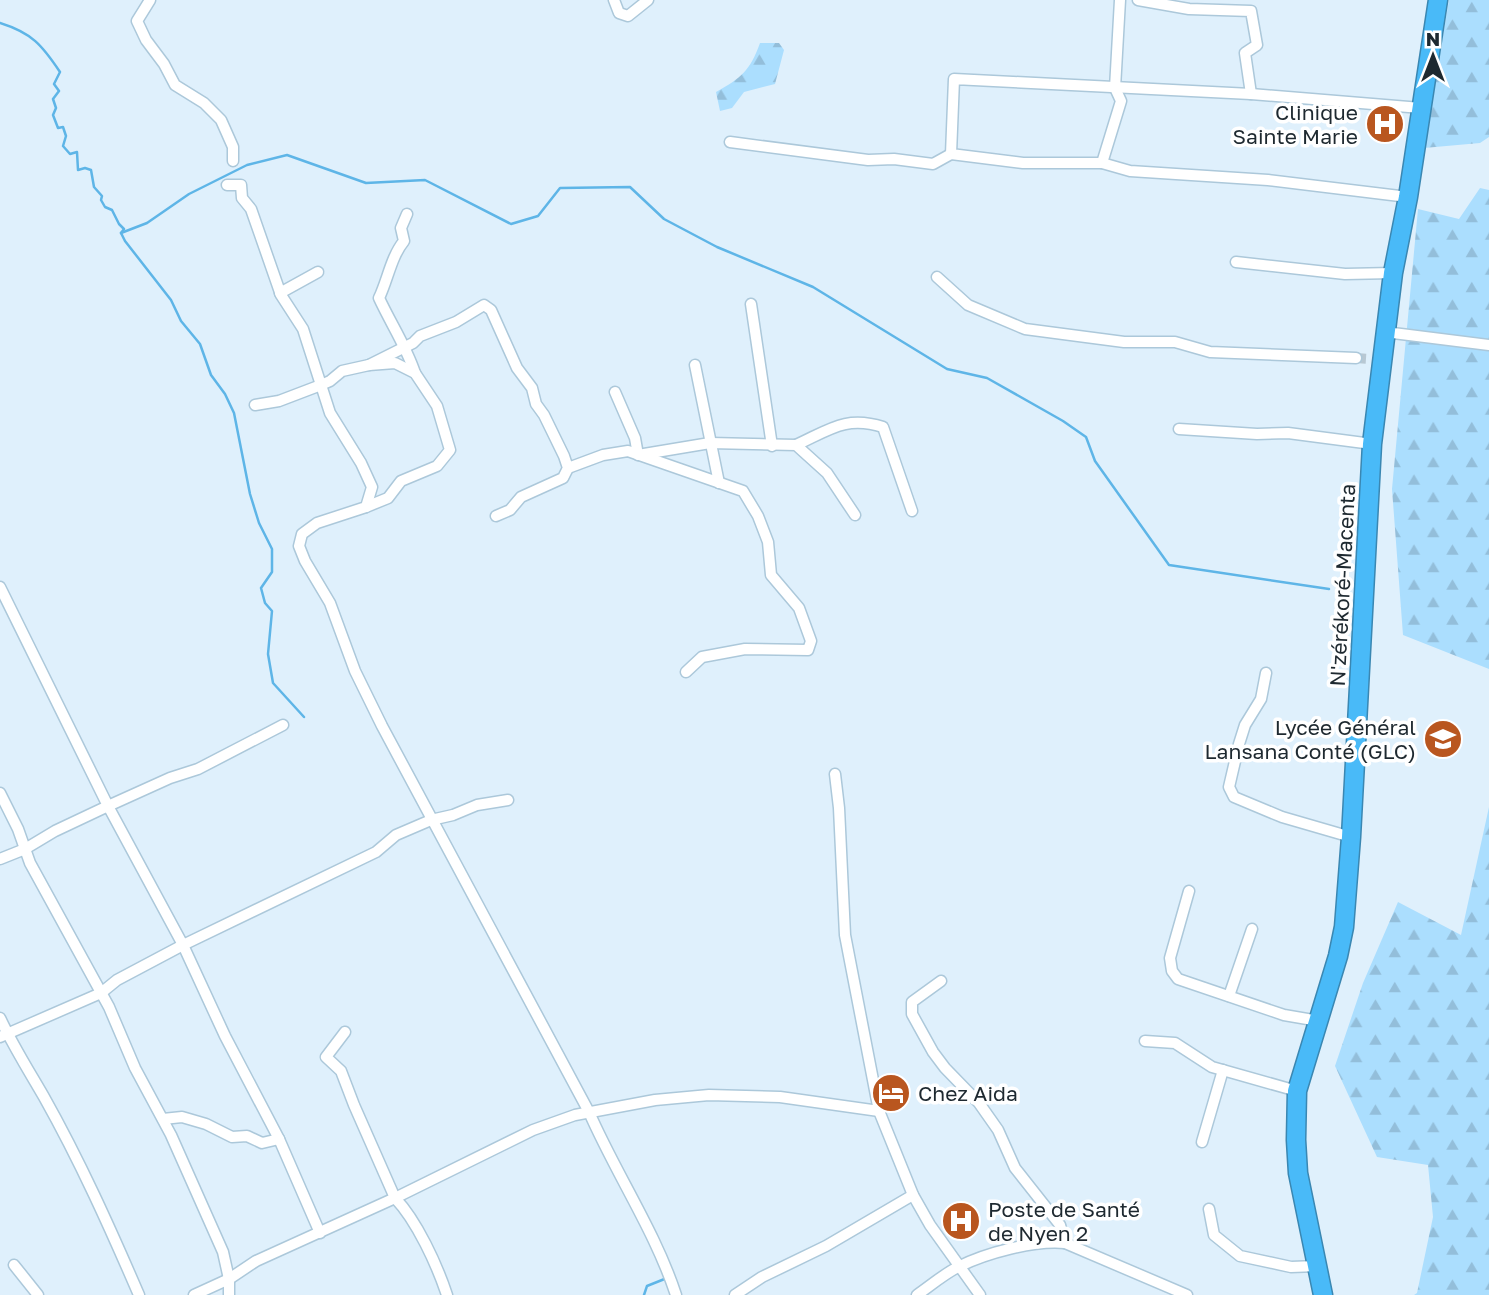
<svg xmlns="http://www.w3.org/2000/svg" width="1489" height="1295" viewBox="0 0 1489 1295" font-family="'Golos Text',sans-serif">
<style>
.forest{fill:url(#forest-firs)}
.lines{fill:none;stroke-linecap:round;stroke-linejoin:round}
.stream{stroke:#5eb5e7;stroke-width:2.5}
.street-tunnel{stroke:#b8c8d3;stroke-width:10;stroke-dasharray:10 5;stroke-linecap:butt}
.street-casing{stroke:#acc8da;stroke-width:13}
.highway-casing{stroke:#3a87b2;stroke-width:21}
.street{stroke:#fff;stroke-width:10}
.highway{stroke:#49baf8;stroke-width:18}
.labels{text-anchor:middle;dominant-baseline:central;stroke-width:7;stroke-linejoin:round;paint-order:stroke}
.poi-label{font-size:21px;fill:#1e2930;stroke:#fff;text-anchor:end}
.street-label{font-size:21px;fill:#1e2930;stroke:#fff}
</style>
<defs>
<pattern id="forest-firs" width="22" height="20" patternUnits="userSpaceOnUse" patternTransform="scale(1.75)"><rect width="22" height="20" fill="#abdefe"/><path d="M5 1l3.5 6h-7zM16 11l3.5 6h-7z" fill="#93beda"/></pattern>
</defs>
<rect width="100%" height="100%" fill="#dff0fc"/>
<g class="forest">
<path d="M1449 0H1489V137L1480 143 1424 148Z"/>
<path d="M760 43H779L784 50 775 84 744 92 732 108 720 111 716 92C741 78 750 71 760 43Z"/>
<path d="M1480 188 1489 190V669L1403 635 1392 489 1418 209 1459 219Z"/>
<path d="M1489 807V1295H1414L1417 1293 1433 1217 1428 1165 1377 1157 1335 1066 1363 983 1398 902 1461 935Z"/>
</g>
<g class="lines">
<g class="stream">
<path d="M0 23C32 33 42 45 60 72L54 84 59 91 53 99 56 108 53 115 58 128 63 127 66 136 63 146 70 154 77 152 78 170 85 168 91 170 94 187 102 196 101 200 105 207 112 210 119 224 124 229 121 233 125 241 171 300 181 321 200 344 211 375 225 394 234 413 250 494 259 523 272 549V572L261 588 265 603 272 611 268 654 273 683 304 717"/>
<path d="M121 233 147 223 189 194 247 165 287 155 366 183 425 180 511 224 538 216 560 188 630 187 664 219 717 247 813 287 947 369 987 378 1063 421 1086 437 1095 461 1169 565 1329 589"/>
<path d="M644 1295 647 1286 667 1278"/>
</g>
<path class="street-tunnel" d="M1356 358 1371 359"/>
<defs>
<g id="street">
<path d="M150 0 137 21 146 40 164 64 175 85 204 103 221 120 233 147V161"/>
<path d="M614 0 619 13 628 16 648 0"/>
<path d="M1138 0 1189 9 1251 11 1257 45 1245 53 1251 94"/>
<path d="M730 142 868 160 894 159 933 164 951 154"/>
<path d="M1102 163 1121 101 1115 88 1120 0"/>
<path d="M227 185H241L242 198 251 209 281 295 303 329 330 413 361 463 372 487 366 507 317 523 302 534 299 546 305 561 330 603 355 671 382 726 589 1112C616 1174 655 1231 676 1295"/>
<path d="M1408 197 1268 180 1130 171 1102 163H1023L951 154 954 79 1251 94 1421 108"/>
<path d="M407 214 401 228 404 241C391 257 388 279 379 298 391 324 406 346 415 373"/>
<path d="M1236 262 1345 274 1393 273"/>
<path d="M937 277 968 305 1025 329 1124 342H1175L1210 352 1356 358"/>
<path d="M280 293 318 272"/>
<path d="M751 304 772 446"/>
<path d="M1385 332 1489 345"/>
<path d="M369 365 413 343 420 336 456 322 484 305 491 310 517 368 532 388 536 404 544 415 564 456 568 468 563 478 521 497 510 510 496 516"/>
<path d="M695 365 719 483"/>
<path d="M615 392 635 438 638 455 710 443 796 445 827 473 855 515"/>
<path d="M255 405 279 401 321 385 330 381 342 371 369 365 395 363 415 373 437 406 450 450 437 466 401 481 388 498 366 507"/>
<path d="M1179 429 1257 434 1288 433 1372 444"/>
<path d="M796 445C829 430 846 415 883 427L912 511"/>
<path d="M568 468 603 455 628 451 743 491 758 516 768 542 771 575 799 608 811 641 808 650 745 649 702 657 686 672"/>
<path d="M0 587 108 806 183 945 225 1036 279 1139 320 1233"/>
<path d="M1266 673 1261 699 1245 725 1239 744 1229 787 1234 797 1282 817 1351 837"/>
<path d="M835 774 839 808 845 935 879 1111 913 1195 930 1225 980 1295"/>
<path d="M0 793 18 829 30 863 109 1007 135 1068 171 1135 223 1252 229 1279V1295"/>
<path d="M0 859 25 849 55 831 108 806 170 778 198 769 283 725"/>
<path d="M1189 891 1170 958 1172 971 1178 979 1284 1015 1319 1021"/>
<path d="M941 981 912 1002V1014L933 1052 945 1068 979 1103 998 1130 1015 1168 1060 1225 1065 1243"/>
<path d="M1229 996 1252 929"/>
<path d="M0 1018C13 1046 29 1071 44 1097 80 1161 110 1228 139 1295"/>
<path d="M345 1032 326 1057 341 1071 354 1105 395 1198C417 1221 437 1265 447 1295"/>
<path d="M0 1037 101 993 117 980 183 945 376 852 396 835 431 820 453 815 477 805 508 800"/>
<path d="M1145 1041 1175 1043 1212 1067 1297 1091"/>
<path d="M163 1119 182 1117 206 1124 232 1137 247 1136 262 1143 279 1139"/>
<path d="M1202 1142 1223 1070"/>
<path d="M1209 1209 1214 1235 1240 1256 1291 1267 1317 1266"/>
<path d="M14 1265 38 1295"/>
<path d="M194 1295 229 1279 256 1261 395 1198 533 1130 575 1115 655 1100 709 1095 780 1097 879 1111"/>
<path d="M735 1295 762 1277 826 1246 913 1195"/>
<path d="M917 1295C930 1286 944 1274 958 1267 986 1253 1034 1240 1065 1243L1187 1295"/>
</g>
<path id="highway" d="M1323 1295 1298 1173 1296 1140 1297 1091 1338 956 1344 927 1351 837 1372 444 1393 273 1408 197 1438 0"/>
</defs>
<use href="#street" class="street-casing"/>
<use href="#highway" class="highway-casing"/>
<use href="#street" class="street"/>
<use href="#highway" class="highway"/>
</g>
<defs>
<symbol id="hospital-disc" viewBox="-11 -11 22 22"><circle r="9.5" fill="#b9561f" stroke="#fff"/><path d="M-5-5h3v3.5h4V-5h3V5h-3V1.5h-4V5h-3Z" fill="#fff"/></symbol>
<symbol id="school-disc" viewBox="-11 -11 22 22"><circle r="9.5" fill="#b9561f" stroke="#fff"/><path d="M0-5L7-2L0 1L-7-2ZM-4 1L0 2.5L4 1V4Q0 6-4 4Z" fill="#fff"/></symbol>
<symbol id="hotel-disc" viewBox="-11 -11 22 22"><circle r="9.5" fill="#b9561f" stroke="#fff"/><path d="M-6-4.5h1.5V1H6V5H4.5V3h-9V5H-6ZM-4 0a1.8 1.8 0 1 1 3.6 0ZM.5 0V-2.5h3Q6-2.5 6 0Z" fill="#fff"/></symbol>
</defs>
<g fill-rule="evenodd">
<use href="#hospital-disc" x="1363" y="102" width="44" height="44"/>
<use href="#school-disc" x="1421" y="717" width="44" height="44"/>
<use href="#hotel-disc" x="869" y="1071" width="44" height="44"/>
<use href="#hospital-disc" x="939" y="1199" width="44" height="44"/>
</g>
<g class="labels">
<g class="poi-label">
<text x="1358" y="112">Clinique<tspan x="1358" dy="24">Sainte Marie</tspan></text>
<text x="1416" y="727">Lycée Général<tspan x="1416" dy="24">Lansana Conté (GLC)</tspan></text>
<text x="918" y="1093" text-anchor="start">Chez Aida</text>
<text x="988" y="1209" text-anchor="start">Poste de Santé<tspan x="988" dy="24">de Nyen 2</tspan></text>
</g>
<g class="street-label">
<text transform="translate(1342 585) rotate(-87)">N'zérékoré-Macenta</text>
</g>
</g>
<g transform="translate(1433 56)" stroke="#ffffff" stroke-width="5" paint-order="stroke">
<path d="M0-5L12 26L0 18L-12 26Z" fill="#1e2930"/>
<text y="-10" font-size="19" font-weight="bold" text-anchor="middle" fill="#1e2930">N</text>
</g>
</svg>
